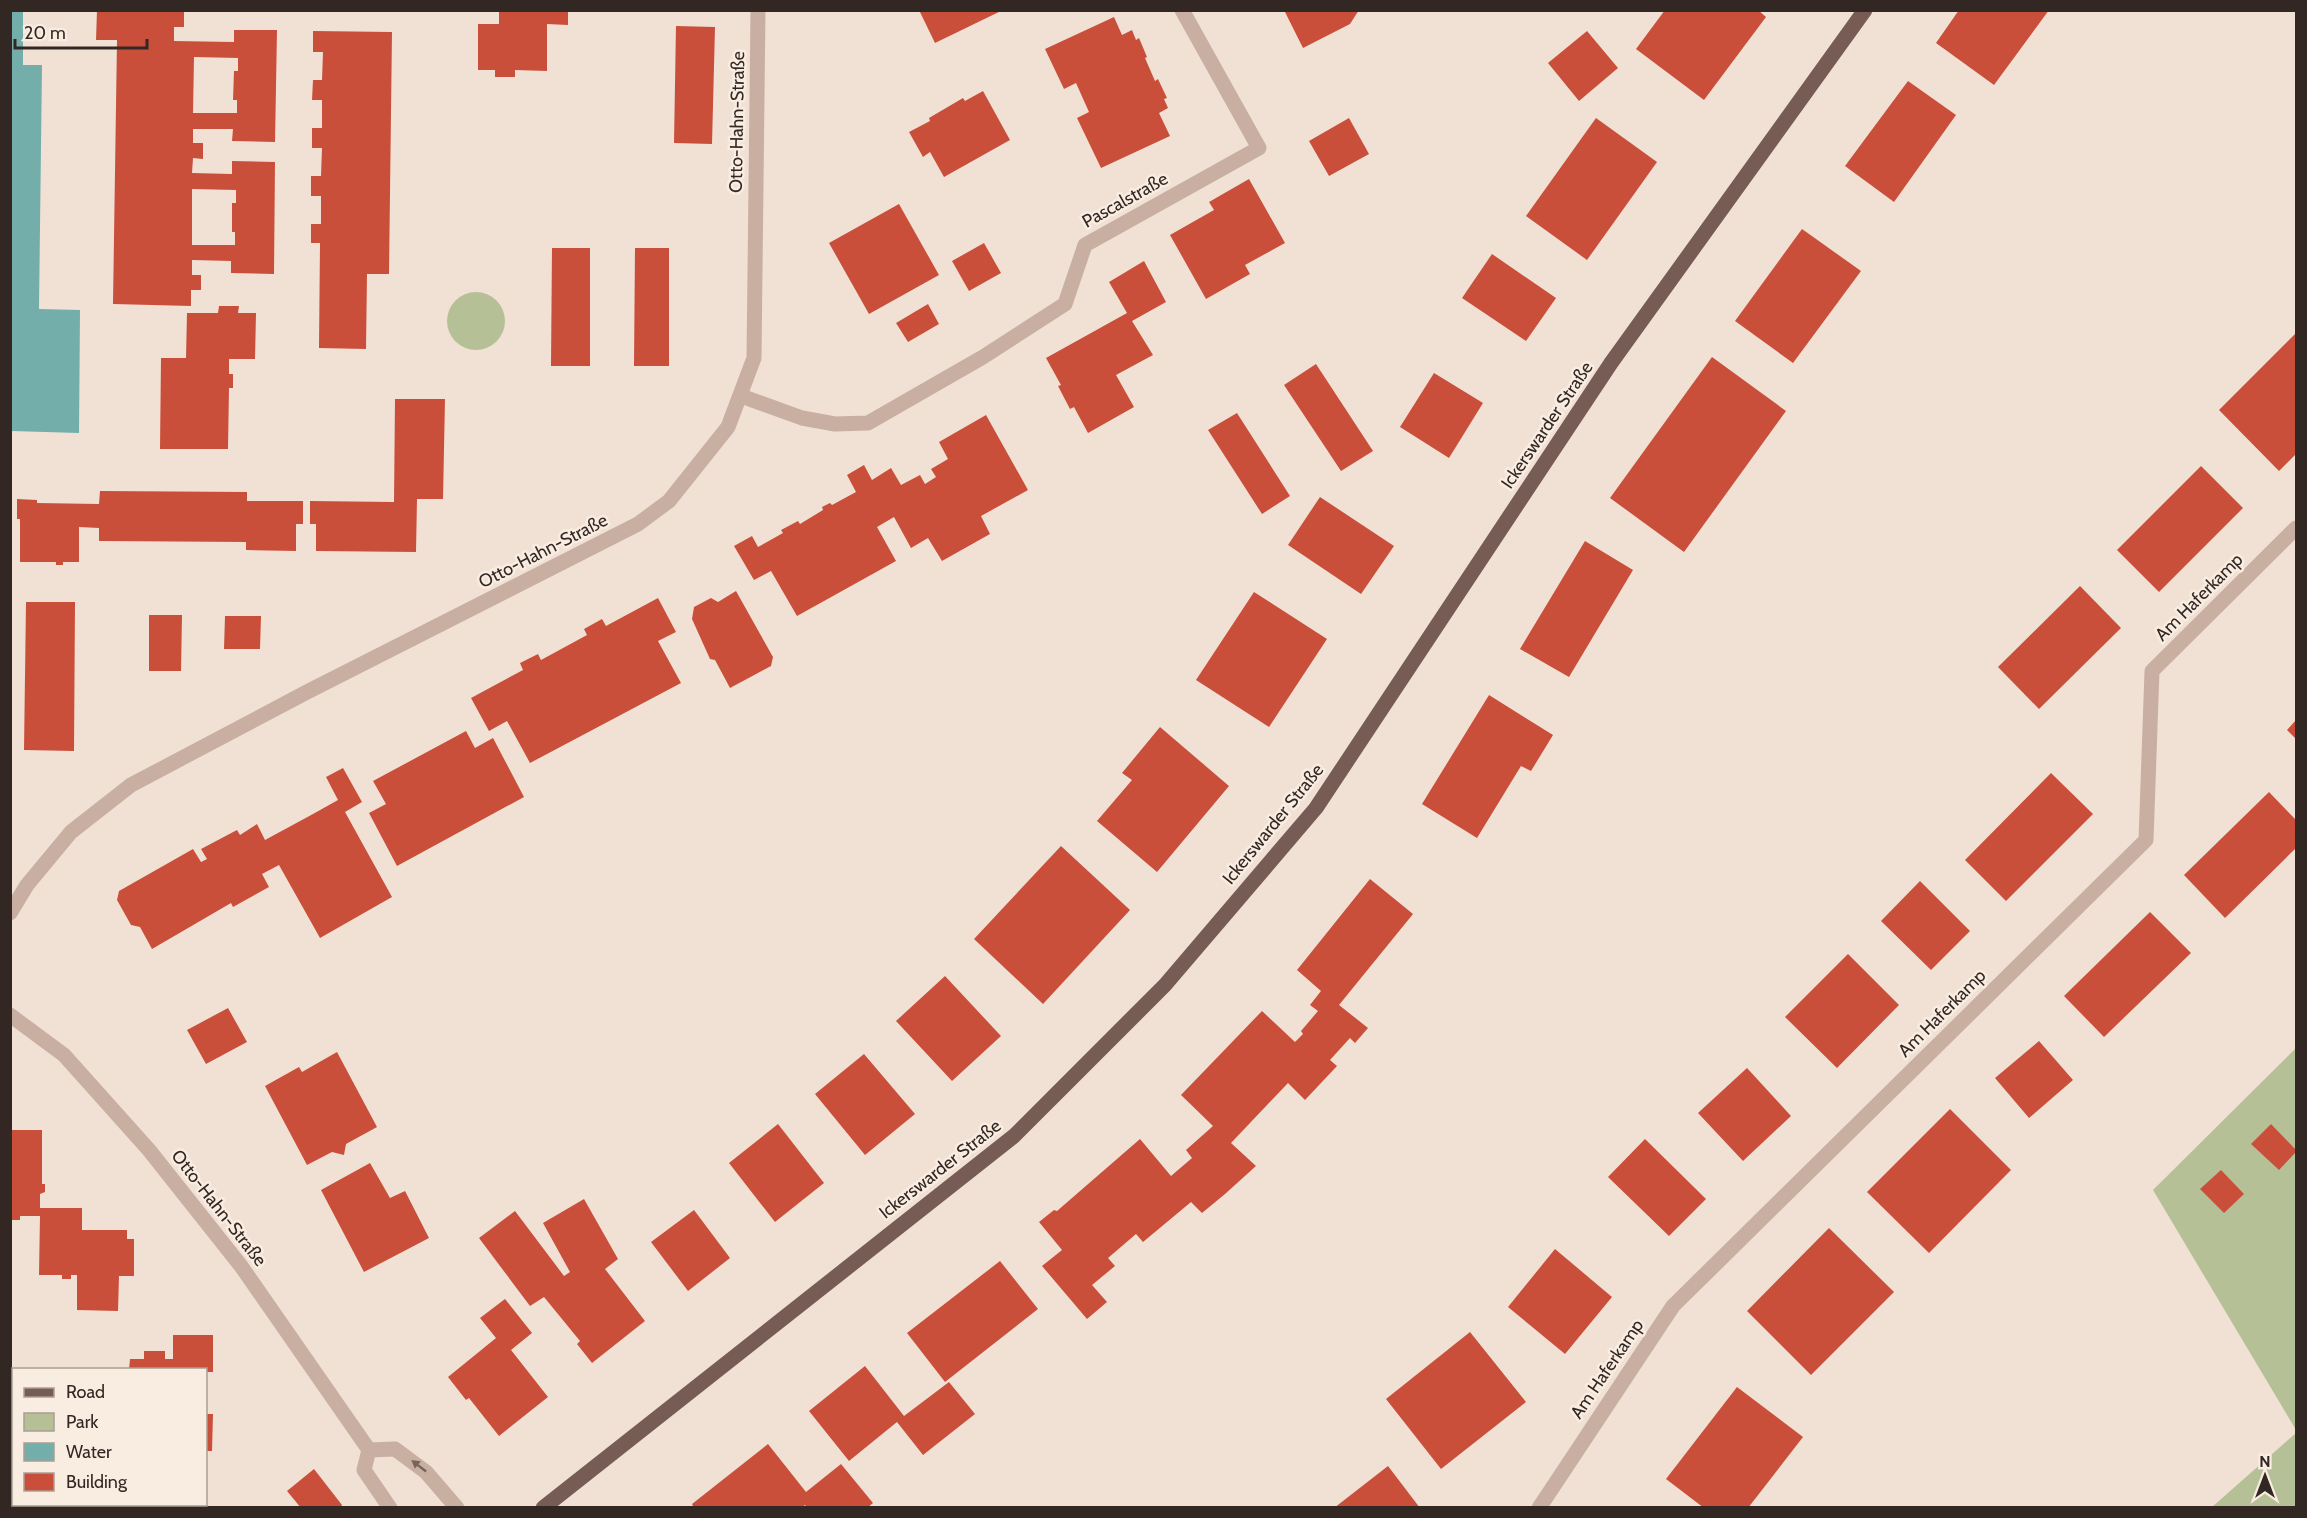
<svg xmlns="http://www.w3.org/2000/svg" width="2307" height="1518" viewBox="0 0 2307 1518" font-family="Cabin,sans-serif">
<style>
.green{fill:#b6c096}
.water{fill:#74aeaa}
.building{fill:#c94f3b;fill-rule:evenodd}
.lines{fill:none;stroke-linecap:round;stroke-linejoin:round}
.minor{stroke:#c9afa2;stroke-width:15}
.major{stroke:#765c55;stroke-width:15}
.oneway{fill:#76645d}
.labels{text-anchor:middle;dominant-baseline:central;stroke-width:5;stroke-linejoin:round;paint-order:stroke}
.street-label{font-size:18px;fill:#332724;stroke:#f9ece1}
</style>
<rect width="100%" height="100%" fill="#f1e1d5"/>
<g class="green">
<circle cx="476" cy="321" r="29"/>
<path d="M2296 1048V1430L2153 1190Z"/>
<path d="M2296 1433V1507H2212Z"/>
</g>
<path class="water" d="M23 10V65H42L39 309 80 310 79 433 11 431 10 11Z"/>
<g class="building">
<path d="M97 10 184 12V27H174V41L234 42V30H277L275 142 232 141 233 129H193V143H203V159L193 158 192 173 232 174V161L275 162 274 274 231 273V261L192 260V275H201V290H191V306L113 304 117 40H96ZM194 57 238 58V71H234L233 100H237V113H193ZM192 189 236 190V203H232V232H235V245H192Z"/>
<path d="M499 10H568V25L547 24V71L515 70V77H495V70H478V24H499Z"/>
<path d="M919 10H1003L935 43Z"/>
<path d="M1284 10H1359L1350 24 1303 48Z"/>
<path d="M1665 10H1758L1766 17 1704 100 1636 49Z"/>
<path d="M1959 10H2049L1994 85 1936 43Z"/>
<path d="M1114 17 1122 35 1132 30 1136 40 1139 38 1147 57 1145 58 1155 81 1158 79 1167 98 1164 99 1168 108 1159 113 1170 136 1101 168 1077 118 1089 112 1076 83 1064 89 1045 49Z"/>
<path d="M676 26 715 27 712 144 674 143Z"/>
<path d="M313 31 392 32 389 274H367L366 349 319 348 320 243H311V224H321V196H311V176H321L322 148H312V128H322V100H312L313 80H322L323 52H313Z"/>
<path d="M1587 31 1618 68 1579 101 1548 63Z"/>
<path d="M1908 81 1956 115 1894 202 1845 166Z"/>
<path d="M983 91 1010 140 944 177 930 152 923 157 909 132 930 121 929 118 963 98 965 101Z"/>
<path d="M1349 118 1369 154 1329 176 1309 141Z"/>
<path d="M1596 118 1657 162 1587 260 1526 216Z"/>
<path d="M1249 179 1285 243 1245 265 1250 274 1206 299 1170 235 1214 210 1209 202Z"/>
<path d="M899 204 939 275 869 314 829 243Z"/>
<path d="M1802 229 1861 271 1793 363 1735 321Z"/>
<path d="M984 243 1001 273 969 291 952 261Z"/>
<path d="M552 248H590V366H551Z"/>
<path d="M635 248H669V366H634Z"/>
<path d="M1492 254 1556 298 1526 341 1462 298Z"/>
<path d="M1144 261 1166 302 1132 321 1153 355 1116 375 1134 407 1088 433 1074 407 1070 409 1058 386 1061 385 1046 358 1127 313 1109 282Z"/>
<path d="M928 304 939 324 908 342 896 323Z"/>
<path d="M219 306H239L238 313H256L255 359H229V374H233V388H229L228 449H160L161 358H186L187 313H218Z"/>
<path d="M2296 333V454L2279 471 2219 410Z"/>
<path d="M1712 357 1786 411 1684 552 1610 498Z"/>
<path d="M1316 364 1373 451 1341 471 1284 385Z"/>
<path d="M1434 373 1483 403 1449 458 1400 427Z"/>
<path d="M395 399H445L443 499H417L416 552 316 551V524H310V501L394 502Z"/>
<path d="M1237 413 1290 496 1262 514 1208 430Z"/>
<path d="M986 415 1028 490 981 516 990 534 942 561 928 538 911 548 894 517 877 527 896 561 797 616 771 571 754 580 734 546 752 536 758 547 783 533 781 530 798 521 800 524 823 510 822 507 830 503 832 505 856 492 847 475 864 465 872 480 891 468 901 485 920 475 925 484 936 477 931 469 948 459 939 442Z"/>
<path d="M2201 466 2243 508 2159 592 2117 550Z"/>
<path d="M100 491 247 492V501H303V524H296V551L246 550V542L99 541V528L79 527V562H63V565H56V562H20V519H17V499L37 500V503L99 504Z"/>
<path d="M1320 497 1394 546 1361 594 1288 545Z"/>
<path d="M1585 541 1633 570 1569 677 1520 649Z"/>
<path d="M2080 586 2121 628 2039 709 1998 667Z"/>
<path d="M736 591 773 657 771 666 730 688 715 660 710 659 692 619 694 607 711 598 718 602Z"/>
<path d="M1254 592 1327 639 1269 727 1196 680Z"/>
<path d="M658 598 676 632 658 641 681 683 530 763 507 721 489 731 471 698 523 670 520 663 538 654 541 660 587 635 584 629 602 619 606 626Z"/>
<path d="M26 602H75L74 751 24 750Z"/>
<path d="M149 615H182L181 671H149Z"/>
<path d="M225 616H261L260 649H224Z"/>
<path d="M1489 695 1553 735 1531 771 1521 766 1477 838 1422 804Z"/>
<path d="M2296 720V739L2287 730Z"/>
<path d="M1160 727 1229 786 1157 872 1097 821 1132 780 1122 773Z"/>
<path d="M466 731 475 748 493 738 524 797 397 866 369 813 386 804 373 781Z"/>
<path d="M343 768 362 802 345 812 392 897 320 938 279 865 262 874 269 887 233 907 231 903 152 949 140 927 131 925 117 900 119 891 193 849 201 862 207 859 201 849 237 830 240 835 257 824 265 840 313 814 338 800 326 777Z"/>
<path d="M2051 773 2093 814 2006 901 1965 860Z"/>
<path d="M2269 792 2296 820V848L2225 918 2184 875Z"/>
<path d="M1061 846 1130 910 1043 1004 974 939Z"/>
<path d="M1370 879 1413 914 1339 1005 1368 1028 1355 1043 1350 1038 1330 1060 1337 1066 1305 1100 1288 1083 1231 1143 1256 1166 1225 1194 1202 1213 1191 1202 1143 1242 1136 1234 1108 1258 1115 1266 1092 1285 1107 1302 1087 1319 1042 1266 1062 1250 1039 1222 1054 1210 1057 1211 1140 1139 1171 1176 1192 1158 1186 1150 1213 1126 1181 1095 1262 1011 1295 1042 1303 1034 1301 1031 1318 1011 1310 1005 1321 991 1297 970Z"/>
<path d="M1920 881 1970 931 1931 970 1881 921Z"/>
<path d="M2150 912 2191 953 2104 1037 2064 996Z"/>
<path d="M1848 954 1899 1005 1837 1068 1785 1017Z"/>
<path d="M945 976 1001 1036 952 1081 896 1021Z"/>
<path d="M228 1008 247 1042 206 1064 187 1030Z"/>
<path d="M2039 1041 2073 1080 2029 1118 1995 1078Z"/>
<path d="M337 1052 377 1127 346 1144 344 1155 332 1152 307 1165 265 1086 299 1067 302 1072Z"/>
<path d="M864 1054 915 1114 865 1155 815 1094Z"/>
<path d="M1747 1068 1791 1116 1743 1161 1698 1113Z"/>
<path d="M1950 1109 2011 1170 1929 1253 1867 1192Z"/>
<path d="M778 1124 824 1183 775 1222 729 1163Z"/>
<path d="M2271 1124 2296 1150V1152L2279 1170 2251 1144Z"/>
<path d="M10 1130H42V1184H45V1192L40 1194V1208H82V1230H127V1239H134V1276H119L118 1311 77 1310V1275H71V1279H62V1275H39L40 1216H20V1220H10Z"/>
<path d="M1645 1139 1706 1199 1669 1236 1608 1177Z"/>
<path d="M370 1163 390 1198 405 1191 429 1238 364 1272 321 1190Z"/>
<path d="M2221 1170 2244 1194 2224 1213 2200 1189Z"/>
<path d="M584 1199 618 1259 605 1269 645 1321 592 1363 577 1344 580 1341 544 1297 530 1306 479 1238 515 1211 564 1276 570 1272 543 1223Z"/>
<path d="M694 1210 730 1258 688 1291 651 1242Z"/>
<path d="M1829 1228 1894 1292 1811 1375 1747 1311Z"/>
<path d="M1555 1249 1612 1297 1565 1354 1508 1307Z"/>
<path d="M1000 1261 1038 1309 945 1382 907 1333Z"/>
<path d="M505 1299 532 1333 511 1350 548 1397 499 1436 469 1398 466 1400 448 1377 496 1338 480 1318Z"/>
<path d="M1470 1332 1526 1402 1441 1469 1386 1399Z"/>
<path d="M173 1335H213V1372H206V1370H129L130 1359H144V1351H165V1359H173Z"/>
<path d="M865 1366 904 1416 949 1382 975 1414 923 1455 897 1422 849 1461 809 1411Z"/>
<path d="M1737 1387 1803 1437 1748 1508H1704L1666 1479Z"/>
<path d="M206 1414H213L212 1451H206Z"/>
<rect x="10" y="1441" width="4" height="39"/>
<path d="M768 1444 806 1492 841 1464 873 1503 867 1508H807L805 1505 801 1508H694L692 1504Z"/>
<path d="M1388 1466 1420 1508H1334Z"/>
<path d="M314 1469 342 1505 340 1508H301L287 1491Z"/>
</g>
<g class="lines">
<g class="minor">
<path d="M741 396 802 418 835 424 868 423 983 357 1065 304 1085 245 1259 148 1182 10"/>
<path d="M10 913 27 885 71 832 131 785 307 692 638 524 669 501 728 427 754 358 758 10"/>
<path d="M10 1015 64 1055 149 1150 241 1266 369 1450 364 1470 390 1508"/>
<path d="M369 1450 395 1449 426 1472 457 1508"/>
<path d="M1539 1508 1673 1306 2146 840 2152 671 2296 528"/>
</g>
<path class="major" d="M543 1508 1014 1136 1165 985 1316 808 1611 363 1865 10"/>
</g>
<defs><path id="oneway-solid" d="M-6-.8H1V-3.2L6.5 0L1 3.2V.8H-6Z" transform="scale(1.5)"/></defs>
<use class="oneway" href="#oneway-solid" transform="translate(419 1466) rotate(-142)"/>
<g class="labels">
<g class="street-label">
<text transform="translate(737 122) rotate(-89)">Otto-Hahn-Straße</text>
<text transform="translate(1125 200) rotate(-29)">Pascalstraße</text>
<text transform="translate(1547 425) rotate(-56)">Ickerswarder Straße</text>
<text transform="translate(543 551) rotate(-27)">Otto-Hahn-Straße</text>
<text transform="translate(2199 597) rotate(-45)">Am Haferkamp</text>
<text transform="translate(1273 824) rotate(-51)">Ickerswarder Straße</text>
<text transform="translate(1942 1013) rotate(-45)">Am Haferkamp</text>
<text transform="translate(940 1169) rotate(-38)">Ickerswarder Straße</text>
<text transform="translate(219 1208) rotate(52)">Otto-Hahn-Straße</text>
<text transform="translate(1607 1369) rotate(-56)">Am Haferkamp</text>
</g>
</g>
<rect width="2307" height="1518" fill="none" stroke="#332724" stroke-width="24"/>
<rect x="12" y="1368" width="195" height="138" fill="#f9ece1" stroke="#aa9d95" stroke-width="1.5"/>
<rect x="24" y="1388" width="30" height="9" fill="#765c55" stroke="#aa9d95" stroke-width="1.5"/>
<text x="66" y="1398" font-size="18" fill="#332724">Road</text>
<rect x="24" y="1413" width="30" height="18" fill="#b6c096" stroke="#aa9d95" stroke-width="1.5"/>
<text x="66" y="1428" font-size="18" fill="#332724">Park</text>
<rect x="24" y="1443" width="30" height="18" fill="#74aeaa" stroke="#aa9d95" stroke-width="1.5"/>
<text x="66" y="1458" font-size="18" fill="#332724">Water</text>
<rect x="24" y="1473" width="30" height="18" fill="#c94f3b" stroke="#aa9d95" stroke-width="1.5"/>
<text x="66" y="1488" font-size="18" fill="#332724">Building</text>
<g transform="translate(2265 1476)" stroke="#f9ece1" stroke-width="4.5" paint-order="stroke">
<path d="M0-4.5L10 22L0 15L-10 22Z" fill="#332724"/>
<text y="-9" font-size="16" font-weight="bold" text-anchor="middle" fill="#332724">N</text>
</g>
<path d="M15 39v9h132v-9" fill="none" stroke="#332724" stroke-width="3"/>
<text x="24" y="39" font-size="18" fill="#332724" stroke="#f9ece1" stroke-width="4.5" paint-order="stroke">20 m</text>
</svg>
